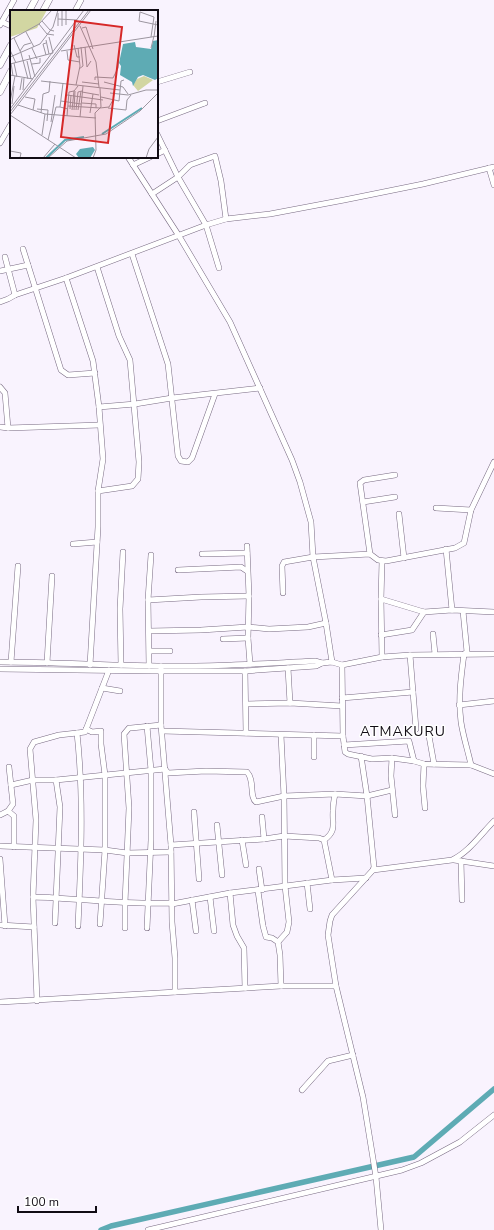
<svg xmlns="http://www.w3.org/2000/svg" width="494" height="1230" viewBox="0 0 494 1230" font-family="'Nunito Sans',sans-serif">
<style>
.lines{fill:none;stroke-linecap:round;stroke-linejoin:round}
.canal{stroke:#5eabb4;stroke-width:5.5}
.minor-casing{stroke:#786a82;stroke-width:6}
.major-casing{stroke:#786a82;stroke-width:7}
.minor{stroke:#fff;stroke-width:5}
.major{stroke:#fff;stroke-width:6}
.labels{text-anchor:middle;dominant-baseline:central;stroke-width:3;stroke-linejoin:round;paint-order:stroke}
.quarter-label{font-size:14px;letter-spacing:1px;fill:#110b14;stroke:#fff}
.inset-river{fill:none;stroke:#5eabb4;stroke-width:2}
.inset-road{fill:none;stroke:#9c96a0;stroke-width:1}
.view{fill:#d62828;fill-opacity:0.15;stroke:#d62828;stroke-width:2}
.inset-edge{fill:none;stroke:#110b14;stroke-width:2}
</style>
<rect width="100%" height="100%" fill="#f9f3fe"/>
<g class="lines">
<path class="canal" d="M101 1230 111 1226 414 1157 494 1089"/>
<defs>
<g id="minor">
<path d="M75 11 81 0"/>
<path d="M2 22 11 26"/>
<path d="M0 25 14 0"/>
<path d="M157 82 190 72"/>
<path d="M157 121 205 103"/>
<path d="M157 134 178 177 206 225 219 268"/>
<path d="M0 143 11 124"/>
<path d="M157 154 165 150"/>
<path d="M128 157 179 236 230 322 292 460 300 482 311 522 313 557 326 623 332 662"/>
<path d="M133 165 150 157"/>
<path d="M489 168 494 185"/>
<path d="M152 194 178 177 190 165 215 156 221 181 226 219"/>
<path d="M23 249 61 370 68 375 95 373"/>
<path d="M132 254 168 364 178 456 181 461 188 462 192 458 215 394"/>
<path d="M5 257 15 295"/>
<path d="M97 267 119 336 130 360 139 462 138 479 132 486 98 491"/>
<path d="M0 271 28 265"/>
<path d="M66 278 93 361 99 407 103 459 98 491V527L90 665"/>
<path d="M0 302 8 299 15 295 66 278 206 225 226 219 270 214 344 200 423 184 494 167"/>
<path d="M0 387 5 393 8 428"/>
<path d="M99 407 135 404 172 398 260 388"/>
<path d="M0 427 8 428 100 425"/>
<path d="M363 502 395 497"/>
<path d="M436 508 471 510"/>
<path d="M399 514 404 558"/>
<path d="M73 544 97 542"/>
<path d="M247 546 249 596 248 638 250 664"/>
<path d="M446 549 452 610"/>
<path d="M202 554 247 553"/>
<path d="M370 554 360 483 364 480 395 475"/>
<path d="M382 561 381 599 382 657"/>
<path d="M178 570 241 567 247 571"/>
<path d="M283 593 282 566 284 562 313 557 370 554 378 560 386 561 455 548 464 543 471 510 494 462"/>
<path d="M381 599 424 612 452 610 494 612"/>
<path d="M148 600 201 597 249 596"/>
<path d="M463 611 467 652 464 654C461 677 458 699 461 722 463 736 468 751 471 765"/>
<path d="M149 631 201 630 248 627 269 629 308 627 326 623"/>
<path d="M433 634 435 654"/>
<path d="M381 635 412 630 424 612"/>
<path d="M223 639 248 638"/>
<path d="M150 651H170"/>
<path d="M410 655 416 729"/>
<path d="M0 662C63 662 126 667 189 666 231 666 273 663 315 661L322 663"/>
<path d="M11 662 18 566"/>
<path d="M47 663 52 576"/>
<path d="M121 665 120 609 123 552"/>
<path d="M342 665 343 736 345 752 348 754 372 759 392 758 414 761 424 764 471 765 494 774"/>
<path d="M149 666 148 600 151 555"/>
<path d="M161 666V725L171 845 172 922 175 958V992"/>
<path d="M288 668 290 703"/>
<path d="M0 669 152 671H245L316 666 322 663 332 662 342 665 382 657 410 655 494 654"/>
<path d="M245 671 246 733"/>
<path d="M102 688 120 691"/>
<path d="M342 698 413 692"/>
<path d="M246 704 290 703 342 706"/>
<path d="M459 705 494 701"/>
<path d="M147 726 151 770V840L147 928"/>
<path d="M86 729 92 732 101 731V744L105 775V850L100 924"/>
<path d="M162 731 343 736"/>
<path d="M429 736 434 764"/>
<path d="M344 745 409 741 414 761"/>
<path d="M361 756 367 796 374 867 373 870 332 915 330 921 328 935 336 986 363 1097 376 1177 381 1230"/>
<path d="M314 757V735"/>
<path d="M392 758 391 776 395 815"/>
<path d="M424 764 423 786 425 808"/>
<path d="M9 767 13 804 8 811 14 816V847"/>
<path d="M11 785 33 780H56L165 769 168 773 206 771 247 772C255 780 249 797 256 802L284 796 335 794 367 796 392 790"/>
<path d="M194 812 199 879"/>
<path d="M0 815 8 811"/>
<path d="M262 817 264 839"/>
<path d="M217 825 222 875"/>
<path d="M242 840 246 865"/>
<path d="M324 840C337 831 332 824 333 811 333 805 334 799 335 794"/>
<path d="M171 845 264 839 284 836 319 838 324 840 332 880"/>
<path d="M0 846 105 850 127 853 171 852"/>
<path d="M0 859 5 926"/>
<path d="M454 860 494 866"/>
<path d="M461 861 462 900"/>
<path d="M259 869 262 890"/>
<path d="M373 870 452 860C469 852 481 834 494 821"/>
<path d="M307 883 310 909"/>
<path d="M258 891 263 926 266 937 272 938 278 942 280 955 281 986"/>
<path d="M230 893 233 925 237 936 244 948 245 988"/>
<path d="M33 897C78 898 124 905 170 903L172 904 230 893 332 880 366 878"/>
<path d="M210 897 214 931"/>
<path d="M192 900 196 931"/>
<path d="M55 923 60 807 56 780"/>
<path d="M0 925 34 927"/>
<path d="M78 926C81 862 84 797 77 733L85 732 109 670"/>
<path d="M125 928V903L129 808 124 734 129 728H131L161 725"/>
<path d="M278 942 287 932 289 922 285 886 284 796 281 735"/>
<path d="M37 1001 33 897 36 820 30 749 34 742 59 735 77 733"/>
<path d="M0 1002 281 986H336"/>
<path d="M302 1090 328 1061 353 1055"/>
<path d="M148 1230 402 1170 421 1163 460 1142 494 1115"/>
</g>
<g id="major">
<path d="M29 11 35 0"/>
<path d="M43 11 49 0"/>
<path d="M0 65 11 45"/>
<path d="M0 92 11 71"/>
</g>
</defs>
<use href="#minor" class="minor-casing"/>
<use href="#major" class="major-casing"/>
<use href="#minor" class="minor"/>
<use href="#major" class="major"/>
</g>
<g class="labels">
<g class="quarter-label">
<text x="403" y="731">ATMAKURU</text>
</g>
</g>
<g transform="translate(10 10)">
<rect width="148" height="148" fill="#f9f3fe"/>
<path d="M0 0H37L27 18 0 27ZM134 66 143 70 128 81 123 75 127 69Z" fill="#d2d6a2"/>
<path d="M148 30V68L145 70 133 65 128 67 123 76 122 72 110 65 111 56 109 53 113 34 125 32 126 37 141 39 143 31ZM83 137 85 140 80 148H69L66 144 70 139Z" fill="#5eabb4"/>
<path class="inset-river" d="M92 124 132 98M36 148 55 130 74 127"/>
<path class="inset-road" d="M130 2 144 7 141 27M130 2 129 11 148 15M48 3V16M48 9 67 10M32 11 40 20 44 21M29 14 37 24 44 25M56 15V0M52 16V0M70 16 86 52 89 77M72 18 76 17 83 39M16 22 24 37M39 27 43 43M144 27 146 11M4 28 11 43M0 30 29 14 42 0M36 30 39 44M36 33 33 34 36 45M64 35 67 47H70M75 37 77 57 81 51M22 38 27 49M141 38 144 26M0 40 6 53M10 41 14 35 21 33M51 41 148 26M57 41 58 50 70 52M11 43 18 69M19 45 25 67M0 47 30 34 43 17 48 0M17 51 21 69M1 53 3 66M4 53 7 67M0 54 43 43M22 54 30 53V48M69 59 73 56 71 37M0 65 23 69M85 70V67L103 68 108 58 110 33M31 71 110 80M72 72 89 74M94 72 113 77 118 84M53 73 50 97 58 99M66 75 70 56 68 38M10 80 12 68M13 80 14 68M72 82 89 85M100 83 118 85 136 80H148M57 85 93 90M15 87 25 89 23 100M91 87 109 91 111 71 114 70M51 91 71 94M0 92 5 66M72 93 86 94V98M2 94 4 76M8 95 35 104 86 108M58 96 90 98M90 98 99 97 103 90M98 98 116 100 117 90 121 85M0 99 74 0M27 99 38 100 37 111M60 99 61 85M62 100 64 81 68 76M64 100 65 81M66 100 68 82 72 81M68 100 71 81M0 102 79 0M31 103 33 84 39 82 40 71M80 103 83 84M0 105 81 0M0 105 66 148M57 106 59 82 64 81M70 107 73 76M41 112 45 85M32 125 35 104M38 130 46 97H50M0 141 11 143 10 148M33 148 45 134M38 148 57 131 96 124 130 101 148 83M83 148 86 140 85 103 91 97 90 78M136 148 139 139 148 127"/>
<path class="view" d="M65 11 112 17 98 133 51 127Z"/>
<rect width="148" height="148" class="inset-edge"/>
</g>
<path d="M18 1206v6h78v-6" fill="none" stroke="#110b14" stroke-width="2"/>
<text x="24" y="1206" font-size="12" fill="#110b14" stroke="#ffffff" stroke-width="3" paint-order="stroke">100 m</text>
</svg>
